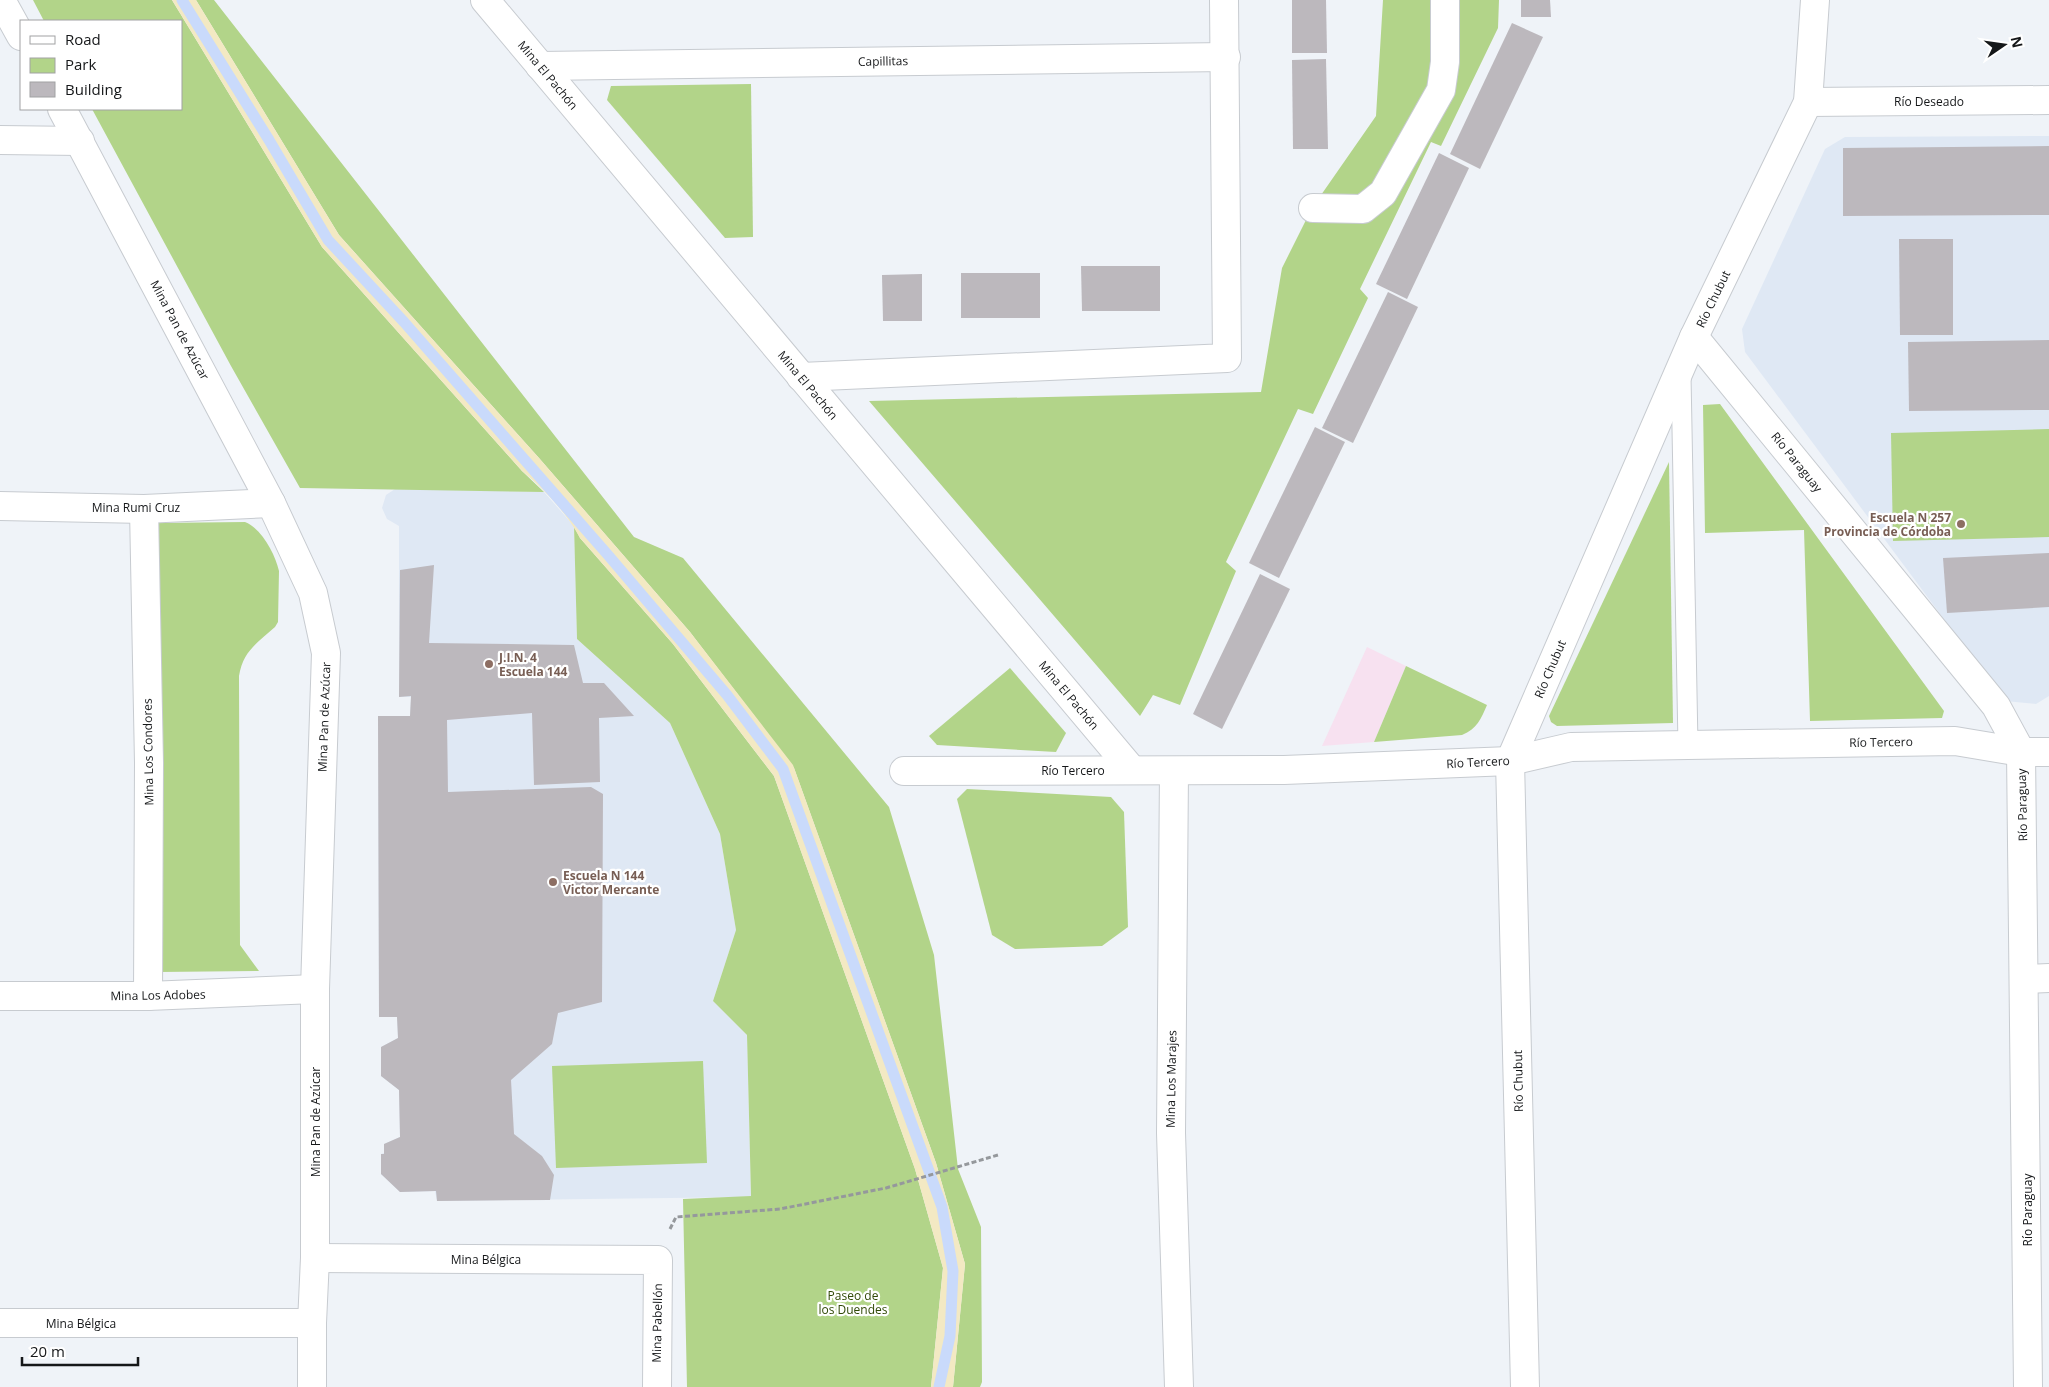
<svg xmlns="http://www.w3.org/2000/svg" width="2049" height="1387" viewBox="0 0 2049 1387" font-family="'Open Sans',sans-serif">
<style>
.built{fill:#dfe8f4}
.industrial{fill:#f7e1f0}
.green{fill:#b2d489}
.sand{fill:#f3e9c3}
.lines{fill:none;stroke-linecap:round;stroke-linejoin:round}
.stream{stroke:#c9dafb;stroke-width:11}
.building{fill:#bcb8bd}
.lane-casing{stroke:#c7cbd0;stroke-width:21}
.street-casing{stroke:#c7cbd0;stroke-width:30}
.path{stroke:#95989c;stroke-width:3;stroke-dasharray:5 2.5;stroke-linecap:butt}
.lane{stroke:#fff;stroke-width:19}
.street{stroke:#fff;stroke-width:28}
.education-dot{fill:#8d6e63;stroke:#fff;stroke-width:2}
.labels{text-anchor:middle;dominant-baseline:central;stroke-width:4.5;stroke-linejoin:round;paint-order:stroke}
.street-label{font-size:12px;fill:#151719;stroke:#fff}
.education-label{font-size:12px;font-weight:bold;fill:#785e54;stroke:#fff;text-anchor:start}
.park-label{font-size:12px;fill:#314907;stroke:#fff}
</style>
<rect width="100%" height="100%" fill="#eff3f8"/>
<g class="built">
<path d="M2049 136V696L2036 704 2005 701 1745 352 1742 329 1825 149 1845 137Z"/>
<path d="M395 489 544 492 574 526 577 639 670 723 720 834 736 930 713 1001 747 1035 751 1197 437 1201 435 1191 400 1192 381 1174V1154L384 1153V1144L400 1137 399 1090 381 1076V1047L398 1038 397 1017H379L378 716H410L411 697H399V526L387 519 382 508 386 495Z"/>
</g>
<path class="industrial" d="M1367 647 1406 666 1374 742 1322 746Z"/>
<g class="green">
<path d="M33 0H172L322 247 522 471 544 492 300 488 231 366 92 109H181V21H44Z"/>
<path d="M196 0H214L634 537 683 558 889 807 934 955 958 1169 981 1227 982 1382 980 1387H953L965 1264 936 1163 794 768 690 632 539 458 339 235Z"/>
<path d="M1383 0H1499L1498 28 1441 146 1431 142 1360 289 1368 298 1313 414 1298 409 1226 562 1236 571 1180 705 1153 695 1140 716 869 401 1261 392 1282 268 1312 208 1376 116Z"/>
<path d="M751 84 753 237 725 238 607 100 611 86Z"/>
<path d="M1720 404 1944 711 1942 718 1810 721 1804 530 1705 533 1703 405Z"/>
<path d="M2049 429V537L1893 541 1891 433Z"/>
<path d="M1669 462 1673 723 1557 726 1551 722 1549 716Z"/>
<path d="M245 522C262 529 275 554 279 571L278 622 275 627C257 643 243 651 239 676L240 945 259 971 159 972 157 523Z"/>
<path d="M574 526 580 538 673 644 774 776 915 1169 943 1268 931 1387H687L683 1199 751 1196 747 1035 713 1001 736 930 720 834 670 723 577 639Z"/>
<path d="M1406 666 1487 705C1481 719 1477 729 1462 735L1374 742Z"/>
<path d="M1010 668 1066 733 1056 752 937 745 929 736Z"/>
<path d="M967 789 1111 797 1124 812 1128 927 1102 946 1015 949 992 935 957 799Z"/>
<path d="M703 1061 707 1163 556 1168 552 1066Z"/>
</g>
<path class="sand" d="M172 0H196L339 235 539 458 690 632 793 765 936 1163 965 1264 953 1387H931L943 1268 915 1169 774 776 673 644 580 538C566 512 544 489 522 471L322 247Z"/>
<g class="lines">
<path class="stream" d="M182 0 269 140 328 240 404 322 608 555 727 695 783 769 942 1207 953 1271 950 1336 939 1387"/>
</g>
<g class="building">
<path d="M1292 0H1326L1327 53H1292Z"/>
<path d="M1521 0H1550L1551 17H1521Z"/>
<path d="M1512 23 1543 37 1480 169 1450 154Z"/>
<path d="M1326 59 1328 149H1293L1292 60Z"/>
<path d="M2049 146V215L1843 216V148Z"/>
<path d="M1439 153 1469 168 1407 299 1376 284Z"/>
<path d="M1899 239H1953V335H1900Z"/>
<path d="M1081 266H1160V311H1082Z"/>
<rect x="961" y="273" width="79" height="45"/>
<path d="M922 274V321H883L882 275Z"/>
<path d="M1388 292 1418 307 1353 443 1322 428Z"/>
<path d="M2049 340V410L1909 411 1908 342Z"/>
<path d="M1315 427 1345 442 1279 578 1249 563Z"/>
<path d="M2049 553V607L1947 613 1943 558Z"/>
<path d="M434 565 429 643 574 645 583 683H604L634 716 599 718 600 782 534 785 532 713 447 720 448 792 591 787 603 794 602 1002 558 1013 552 1044 511 1080 514 1134 542 1156 554 1175 550 1200 437 1201 436 1191 400 1192 381 1174V1154H384V1144L400 1137 399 1090 381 1076V1047L398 1038 397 1017H379L378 716H410L411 696 399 697 400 570Z"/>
<path d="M1260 574 1290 589 1222 729 1193 714Z"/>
</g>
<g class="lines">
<defs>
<path id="lane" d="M1681 376 1688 745"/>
<g id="street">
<path d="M1 0 21 36"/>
<path d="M485 0 1132 770"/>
<path d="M540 66 1226 57"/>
<path d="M1808 102 2049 100"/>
<path d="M62 109 271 503 313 593 326 653 315 989V1258L312 1323V1387"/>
<path d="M0 140 80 141"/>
<path d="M1313 208 1363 209 1383 193 1441 90 1445 62V0"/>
<path d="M1694 337 1996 706 2021 752 2028 1387"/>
<path d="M801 377 1227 358 1224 0"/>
<path d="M0 506 144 509 271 503"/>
<path d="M144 509 149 763 148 996"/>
<path d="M904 771 1284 770 1510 761 1571 747 1688 745 1955 741 2021 752H2049"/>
<path d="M1174 771 1171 1133 1179 1387"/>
<path d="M2024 979 2049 978"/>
<path d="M0 996H148L315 989"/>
<path d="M315 1258 658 1260 657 1387"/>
<path d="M0 1323H312"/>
<path d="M1525 1387 1510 761 1694 337 1808 102 1815 0"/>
</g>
</defs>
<use href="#lane" class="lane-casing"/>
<use href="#street" class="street-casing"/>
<path class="path" d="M670 1229 676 1217 780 1209 886 1188 998 1155"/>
<use href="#lane" class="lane"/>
<use href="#street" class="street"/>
</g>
<g class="education-dot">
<circle cx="1961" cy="524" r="5"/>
<circle cx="489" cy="664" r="5"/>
<circle cx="553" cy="882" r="5"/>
</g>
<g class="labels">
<g class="street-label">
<text transform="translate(883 61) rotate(-1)">Capillitas</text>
<text transform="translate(548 75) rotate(50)">Mina El Pachón</text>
<text x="1929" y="101">Río Deseado</text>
<text transform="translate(1713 299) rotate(-64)">Río Chubut</text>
<text transform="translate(180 330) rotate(62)">Mina Pan de Azúcar</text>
<text transform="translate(808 385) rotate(50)">Mina El Pachón</text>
<text transform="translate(1797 462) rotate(51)">Río Paraguay</text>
<text x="136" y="507">Mina Rumi Cruz</text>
<text transform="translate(1550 669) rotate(-67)">Río Chubut</text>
<text transform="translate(1069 695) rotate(50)">Mina El Pachón</text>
<text transform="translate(324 717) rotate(-88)">Mina Pan de Azúcar</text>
<text transform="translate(1881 742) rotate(-1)">Río Tercero</text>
<text transform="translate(148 752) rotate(-91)">Mina Los Condores</text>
<text transform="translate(1478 762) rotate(-3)">Río Tercero</text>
<text x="1073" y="770">Río Tercero</text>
<text transform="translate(2022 805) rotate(-91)">Río Paraguay</text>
<text transform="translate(158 995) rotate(-1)">Mina Los Adobes</text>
<text transform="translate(1171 1079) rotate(-89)">Mina Los Marajes</text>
<text transform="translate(1518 1081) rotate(-91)">Río Chubut</text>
<text transform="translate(315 1122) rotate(-90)">Mina Pan de Azúcar</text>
<text transform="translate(2027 1210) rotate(-90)">Río Paraguay</text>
<text x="486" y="1259">Mina Bélgica</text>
<text x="81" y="1323">Mina Bélgica</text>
<text transform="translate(657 1323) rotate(-89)">Mina Pabellón</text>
</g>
<g class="education-label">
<text x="1951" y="517" text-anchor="end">Escuela N 257<tspan x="1951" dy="14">Provincia de Córdoba</tspan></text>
<text x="499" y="657">J.I.N. 4<tspan x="499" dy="14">Escuela 144</tspan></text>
<text x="563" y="875">Escuela N 144<tspan x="563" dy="14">Victor Mercante</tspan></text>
</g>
<g class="park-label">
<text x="853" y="1295">Paseo de<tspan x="853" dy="14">los Duendes</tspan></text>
</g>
</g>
<rect x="20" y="20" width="162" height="90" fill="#ffffff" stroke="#a1a2a3"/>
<rect x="30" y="36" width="25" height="8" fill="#ffffff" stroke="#a1a2a3"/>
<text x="65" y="45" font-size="15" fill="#151719">Road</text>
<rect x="30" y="58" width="25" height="15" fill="#b2d489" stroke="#a1a2a3"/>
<text x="65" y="70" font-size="15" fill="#151719">Park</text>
<rect x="30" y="82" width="25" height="15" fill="#bcb8bd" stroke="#a1a2a3"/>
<text x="65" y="95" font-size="15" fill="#151719">Building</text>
<g transform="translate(2004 45) rotate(77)" stroke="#ffffff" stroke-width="4" paint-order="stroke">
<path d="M0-4L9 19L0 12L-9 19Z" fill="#151719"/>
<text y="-8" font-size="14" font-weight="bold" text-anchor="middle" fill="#151719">N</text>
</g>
<path d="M22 1357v8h116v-8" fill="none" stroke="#151719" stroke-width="2.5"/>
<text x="30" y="1357" font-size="15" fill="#151719" stroke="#ffffff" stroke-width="4" paint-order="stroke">20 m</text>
</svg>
